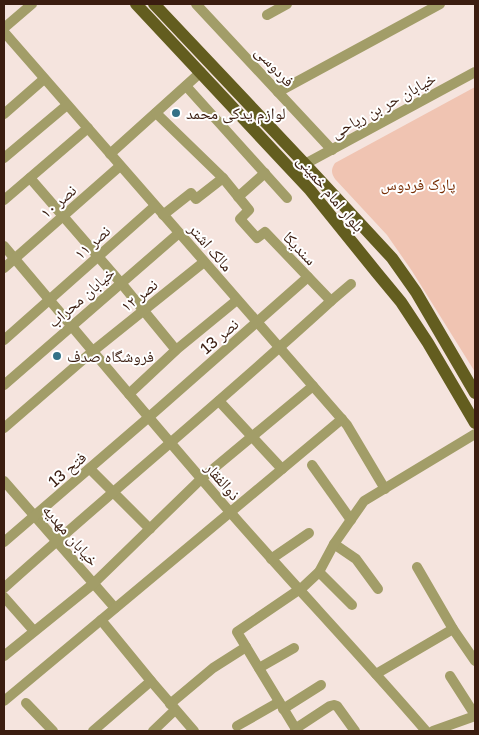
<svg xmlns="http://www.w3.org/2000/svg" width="479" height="735" viewBox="0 0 479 735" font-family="'Golos Text','Noto Naskh Arabic',sans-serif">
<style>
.green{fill:#f0c4b2}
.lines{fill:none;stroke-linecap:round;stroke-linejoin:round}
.minor{stroke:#a29d68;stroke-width:10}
.major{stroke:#635d1f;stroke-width:12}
.poi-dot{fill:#337187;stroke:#fff;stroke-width:2}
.labels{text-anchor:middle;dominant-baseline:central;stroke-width:4;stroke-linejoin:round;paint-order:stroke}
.street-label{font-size:16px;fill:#3b1d10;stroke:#fff}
.poi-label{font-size:16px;fill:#3b1d10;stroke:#fff;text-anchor:start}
.park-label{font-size:16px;fill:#772d04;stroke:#fff}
</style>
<rect width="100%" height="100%" fill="#f5e4de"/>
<path class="green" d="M475 87V372L412 271 387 235 335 179C331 173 331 169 335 163Z"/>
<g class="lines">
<g class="minor">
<path d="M196 4 332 150"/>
<path d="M267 15 287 4"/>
<path d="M4 28 32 4"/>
<path d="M4 32 347 425 385 489"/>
<path d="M186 86 287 198"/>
<path d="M278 92 440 4"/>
<path d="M4 114 44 79"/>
<path d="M110 154 201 72"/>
<path d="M4 158 67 105"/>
<path d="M305 164 475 72"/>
<path d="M30 178 121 283 176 350"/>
<path d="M238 197 265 173"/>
<path d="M4 200 88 128"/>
<path d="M163 215 191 193 196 199 223 178"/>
<path d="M4 246C75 330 145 414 217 497 285 576 358 652 426 731"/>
<path d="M4 268 120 166"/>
<path d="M331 301 351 284"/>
<path d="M4 340 155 206"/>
<path d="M4 385 179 233"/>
<path d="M129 394 176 350 237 300"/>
<path d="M219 401 282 469"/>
<path d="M4 428 93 351 204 262"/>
<path d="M312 465 351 520"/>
<path d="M90 469 150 529"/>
<path d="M4 481 115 608"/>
<path d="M4 542 149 417 308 277"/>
<path d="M334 544 356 559 378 589"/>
<path d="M271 559 309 533"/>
<path d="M417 567 453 629 475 661"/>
<path d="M319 572 352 605"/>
<path d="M4 588C112 491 224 399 331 301L265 232 257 238 240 219 249 210 223 178 156 113"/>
<path d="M4 597 34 631"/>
<path d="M101 620 151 681 194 731"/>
<path d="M4 656 93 584 201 479 313 386"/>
<path d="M259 668 294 648"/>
<path d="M376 674 453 629"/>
<path d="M450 676 475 715"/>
<path d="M4 701 342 419"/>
<path d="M26 703 53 731"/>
<path d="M170 704 213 668 246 647"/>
<path d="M283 709 321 685"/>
<path d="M237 726 279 702"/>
<path d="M295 729 330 706 334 705 337 706 355 731"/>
<path d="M93 731 151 681"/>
<path d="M153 731 175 710"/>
<path d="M297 731 237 632 303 587 319 572 334 544 364 501 475 434"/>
<path d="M433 731 475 716"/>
</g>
<g class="major">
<path d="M136 4 310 190 377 273 401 302 428 343 475 423"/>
<path d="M154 4 305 164 392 258 416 292 475 393"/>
</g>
</g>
<g class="poi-dot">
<circle cx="176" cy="113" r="5"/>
<circle cx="57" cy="356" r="5"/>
</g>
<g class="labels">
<g class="street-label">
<text transform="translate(275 66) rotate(47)">فردوسی</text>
<text transform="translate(383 105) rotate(-29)">خیابان حر بن ریاحی</text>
<text transform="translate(331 193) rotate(50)">بلوار امام خمینی</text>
<text transform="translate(58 201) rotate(-41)">نصر ۱۰</text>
<text transform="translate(92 242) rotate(-42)">نصر ۱۱</text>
<text transform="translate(211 247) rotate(49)">مالک اشتر</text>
<text transform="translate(300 248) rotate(46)">سندیکا</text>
<text transform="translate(139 295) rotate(-39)">نصر ۱۲</text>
<text transform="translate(81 297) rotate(-41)">خیابان محراب</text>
<text transform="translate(219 336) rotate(-41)">نصر 13</text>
<text transform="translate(67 469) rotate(-41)">فتح 13</text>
<text transform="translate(223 481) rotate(49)">ذوالفقار</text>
<text transform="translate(71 535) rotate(49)">خیابان مهدیه</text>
</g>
<g class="poi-label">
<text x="186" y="113">لوازم یدکی محمد</text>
<text x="67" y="356">فروشگاه صدف</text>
</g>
<g class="park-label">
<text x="418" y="184">پارک فردوس</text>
</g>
</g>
<rect width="479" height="735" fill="none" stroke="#3b1d10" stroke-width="10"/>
</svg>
